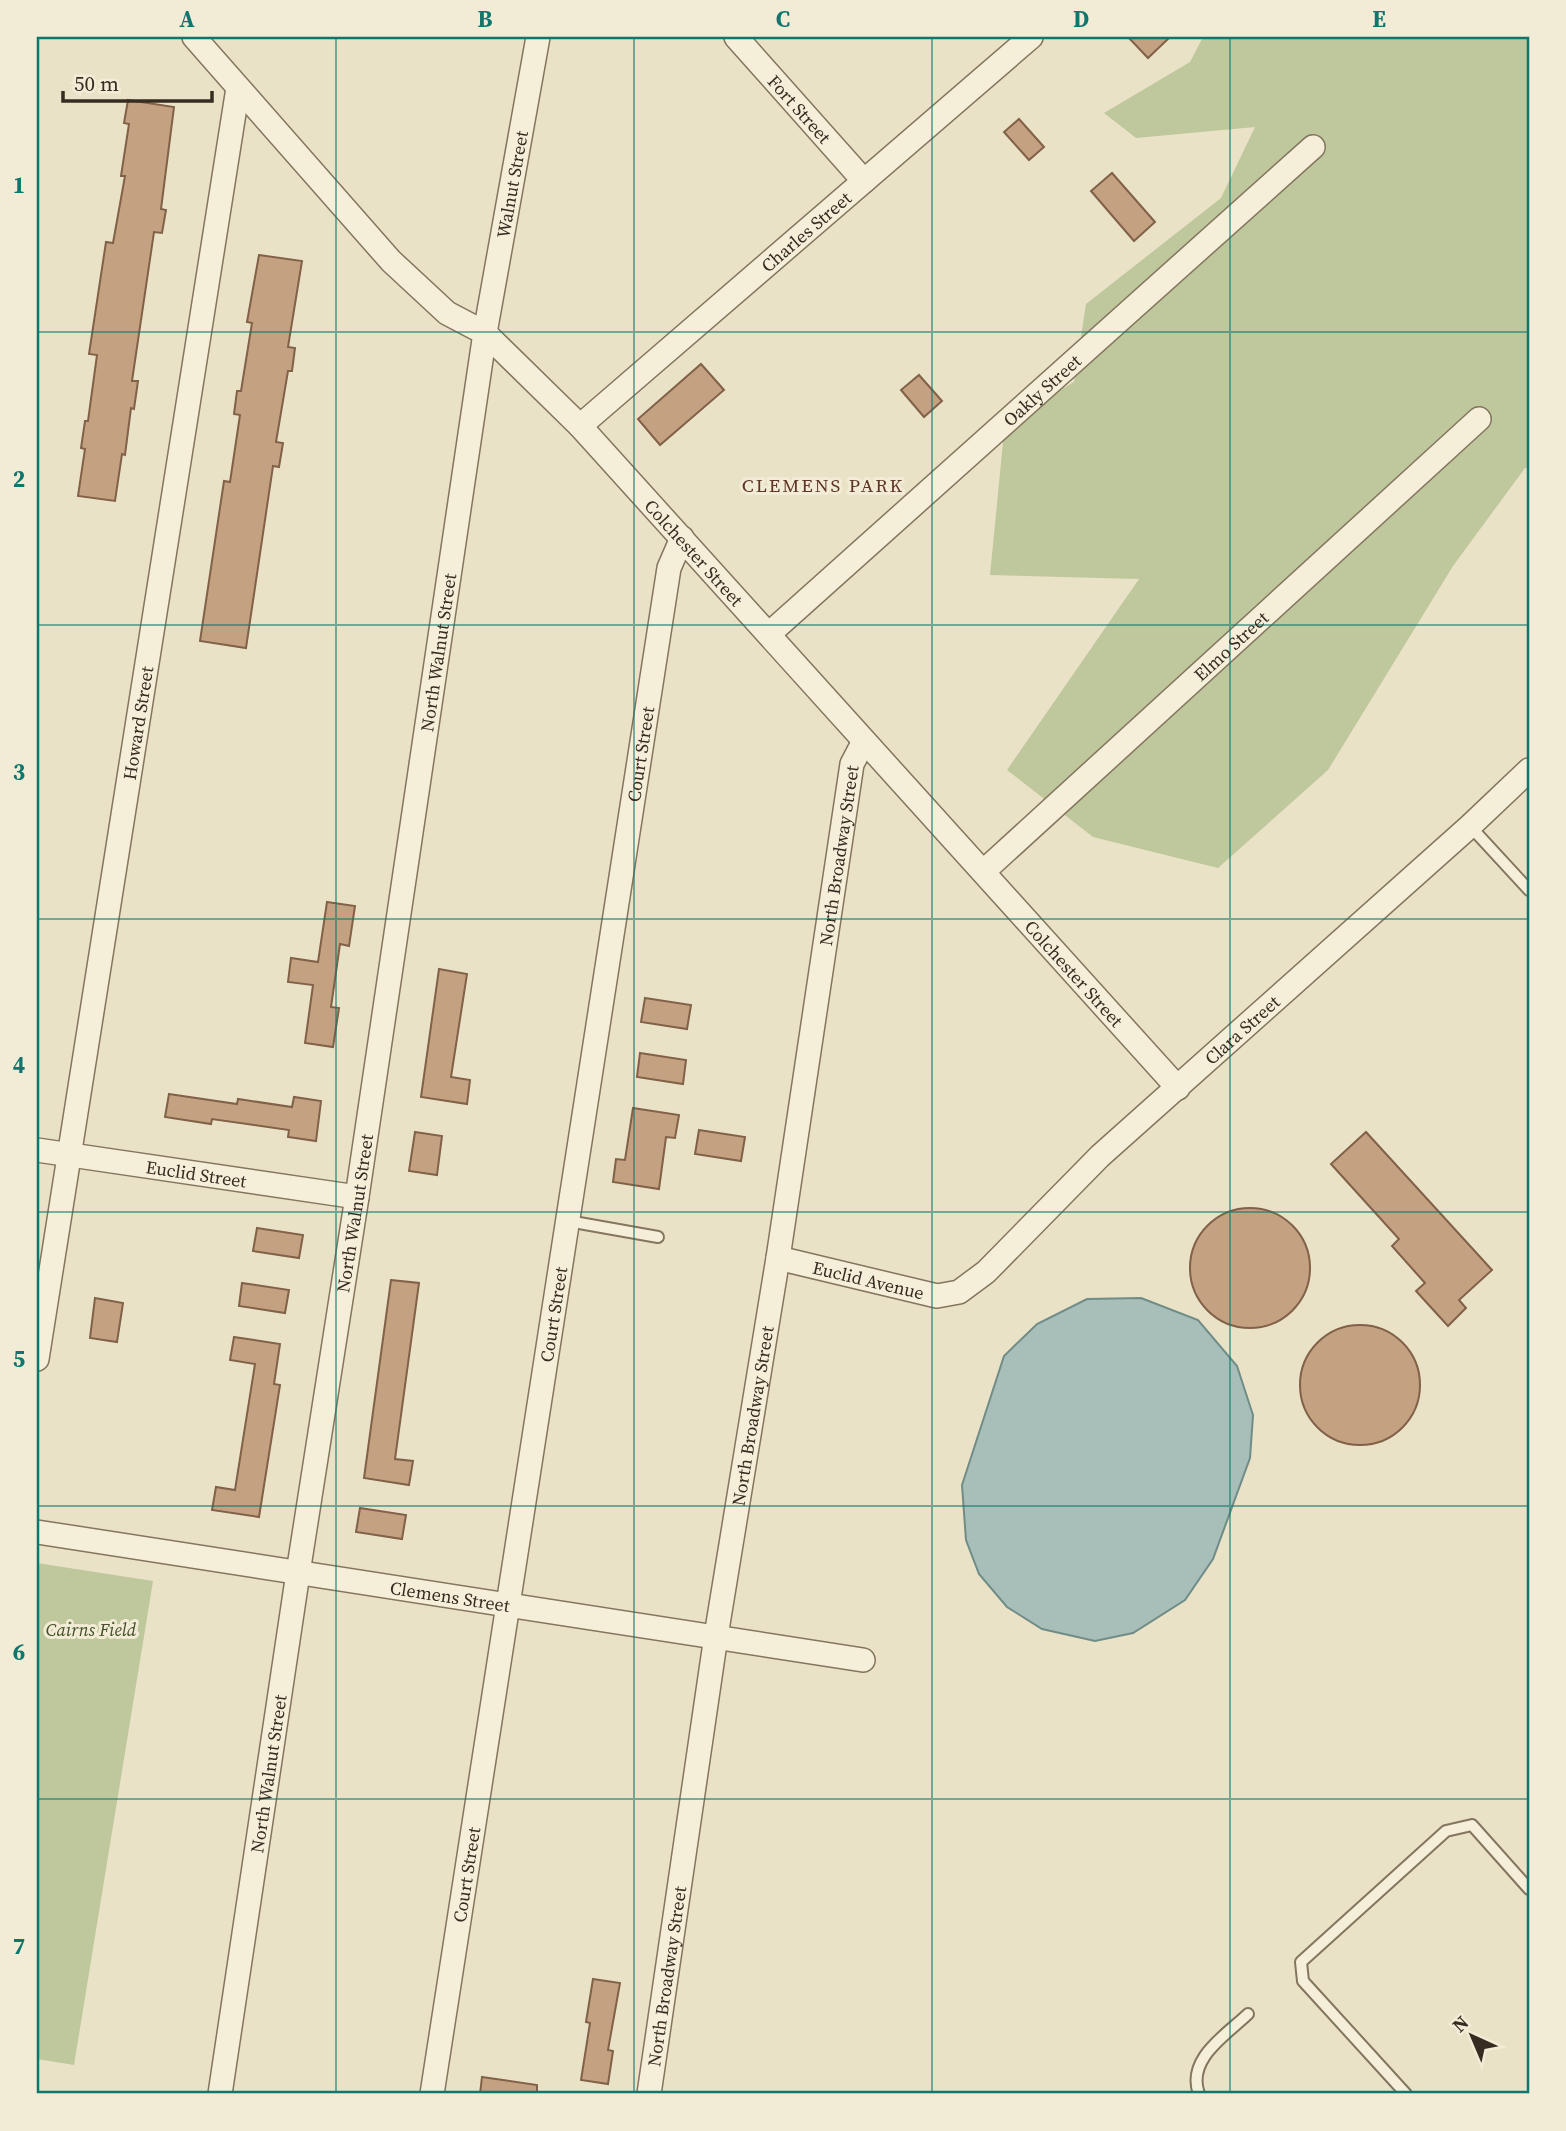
<svg xmlns="http://www.w3.org/2000/svg" width="1566" height="2131" viewBox="0 0 1566 2131" font-family="'Source Serif 4',serif">
<style>
.green{fill:#bfc79c}
.water{fill:#a8beb9;stroke:#708c87;stroke-width:2}
.building{fill:#c4a181;stroke:#816147;stroke-width:2}
.lines{fill:none;stroke-linecap:round;stroke-linejoin:round}
.service-casing{stroke:#84755e;stroke-width:14}
.minor-casing{stroke:#84755e;stroke-width:26}
.service{stroke:#f5efda;stroke-width:10}
.minor{stroke:#f5efda;stroke-width:23}
.grid{fill:none;stroke:#0f766e;stroke-width:2;stroke-opacity:0.55}
.labels{text-anchor:middle;dominant-baseline:central;stroke-width:6;stroke-linejoin:round;paint-order:stroke}
.street-label{font-size:18px;fill:#362c21;stroke:#f2ecd6}
.park-label{font-size:18px;font-style:italic;fill:#445029;stroke:#f2ecd6}
.neighbourhood-label{font-size:19px;letter-spacing:2px;fill:#5e3424;stroke:#f2ecd6}
.neatline{fill:none;stroke:#0f766e;stroke-width:2.5}
.grid-label{font-size:23px;text-anchor:middle;font-weight:bold;fill:#0f766e}
</style>
<rect width="100%" height="100%" fill="#eae2c7"/>
<g class="green">
<path d="M1203 37H1529V468H1525L1453 566 1328 770 1218 868 1093 837 1007 770 1139 579 990 575 1005 422 1074 382 1086 304 1221 198 1255 127 1136 138 1104 113 1190 62Z"/>
<path d="M37 1563 153 1581 74 2065 37 2059Z"/>
</g>
<path class="water" d="M1141 1298 1198 1320 1237 1366 1253 1415 1250 1458 1213 1559 1185 1600 1133 1633 1095 1641 1042 1629 1007 1607 979 1574 966 1540 962 1485 1004 1356 1037 1324 1087 1299Z"/>
<g class="building">
<path d="M1128 37H1170L1148 58Z"/>
<path d="M128 100 174 107 161 209 166 210 162 233 154 232 132 381H138L134 409 131 408 125 455 122 454 115 501 78 496 85 449 81 448 85 421H88L97 355 89 354 106 242 113 243 125 176H121L129 124 124 123Z"/>
<path d="M1019 119 1044 147 1029 160 1004 132Z"/>
<path d="M1112 173 1155 222 1134 241 1091 191Z"/>
<path d="M259 255 302 261 288 347 295 348 292 371H288L276 442 283 443 279 467 273 466 246 648 200 641 224 481 230 482 240 415 234 414 237 391H241L252 323 247 322Z"/>
<path d="M701 364 724 390 660 445 638 419Z"/>
<path d="M919 375 942 401 924 417 901 390Z"/>
<path d="M327 902 355 906 349 946 340 944 331 1007 339 1008 333 1047 305 1043 313 985 288 982 291 958 318 962Z"/>
<path d="M439 969 467 974 451 1077 470 1080 467 1104 421 1097Z"/>
<path d="M645 998 691 1005 687 1029 641 1022Z"/>
<path d="M640 1053 686 1060 683 1084 637 1077Z"/>
<path d="M169 1094 237 1104 238 1099 292 1107 294 1097 321 1101 316 1141 288 1137 289 1130 212 1119 211 1124 165 1117Z"/>
<path d="M633 1108 679 1115 675 1138 666 1137 659 1189 613 1182 616 1159 625 1160Z"/>
<path d="M699 1130 745 1137 741 1161 695 1154Z"/>
<path d="M415 1132 442 1136 437 1175 409 1171Z"/>
<path d="M1366 1132 1492 1270 1459 1300 1466 1308 1448 1326 1416 1291 1425 1283 1392 1246 1399 1239 1331 1164Z"/>
<circle cx="1250" cy="1268" r="60"/>
<path d="M257 1228 303 1235 299 1258 253 1251Z"/>
<path d="M391 1280 419 1283 395 1459 413 1461 409 1485 364 1478Z"/>
<path d="M242 1283 289 1290 285 1313 239 1306Z"/>
<path d="M95 1298 123 1303 117 1342 90 1338Z"/>
<circle cx="1360" cy="1385" r="60"/>
<path d="M234 1337 280 1344 274 1384 280 1385 259 1517 212 1510 216 1487 235 1490 255 1364 230 1360Z"/>
<path d="M360 1508 406 1515 402 1539 356 1532Z"/>
<path d="M593 1979 620 1983 608 2050 613 2051 608 2084 581 2080 590 2023 586 2022Z"/>
<path d="M482 2077 537 2085V2094H480Z"/>
</g>
<g class="lines">
<defs>
<g id="service">
<path d="M1470 826 1529 890"/>
<path d="M568 1221 658 1237"/>
<path d="M1199 2094C1186 2059 1226 2035 1248 2014"/>
<path d="M1406 2094 1303 1981 1301 1962 1446 1831 1472 1825 1529 1889"/>
</g>
<g id="minor">
<path id="s1" d="M194 37 391 261 447 313 485 333 580 426 1178 1088"/>
<path id="s2" d="M736 37 864 181"/>
<path id="s3" d="M580 426 1031 37"/>
<path id="s4" d="M769 634 1313 147"/>
<path id="s5" d="M984 871 1479 419"/>
<path id="s6" d="M37 1150 357 1197"/>
<path id="s7" d="M778 1258 937 1296 959 1292 986 1272 1100 1156 1470 826 1529 770"/>
<path id="s8" d="M37 1359 238 88"/>
<path id="s9" d="M37 1532 863 1660"/>
<path id="s10" d="M220 2094 298 1573 357 1197 485 333 538 37"/>
<path id="s11" d="M432 2094 669 568 682 538"/>
<path id="s12" d="M649 2094 716 1636 778 1258 852 764 864 741"/>
</g>
</defs>
<use href="#service" class="service-casing"/>
<use href="#minor" class="minor-casing"/>
<use href="#service" class="service"/>
<use href="#minor" class="minor"/>
</g>
<path class="grid" d="M336 37V2094M634 37V2094M932 37V2094M1230 37V2094M37 332H1529M37 625H1529M37 919H1529M37 1212H1529M37 1506H1529M37 1799H1529"/>
<g class="labels">
<g class="street-label">
<text stroke="none"><textPath href="#s2" startOffset="96">Fort Street</textPath></text>
<text stroke="none"><textPath href="#s10" startOffset="1932">Walnut Street</textPath></text>
<text stroke="none"><textPath href="#s3" startOffset="298">Charles Street</textPath></text>
<text stroke="none"><textPath href="#s4" startOffset="366">Oakly Street</textPath></text>
<text stroke="none"><textPath href="#s1" startOffset="721">Colchester Street</textPath></text>
<text stroke="none"><textPath href="#s5" startOffset="334">Elmo Street</textPath></text>
<text stroke="none"><textPath href="#s10" startOffset="1458">North Walnut Street</textPath></text>
<text stroke="none"><textPath href="#s8" startOffset="644">Howard Street</textPath></text>
<text stroke="none"><textPath href="#s11" startOffset="1356">Court Street</textPath></text>
<text stroke="none"><textPath href="#s12" startOffset="1253">North Broadway Street</textPath></text>
<text stroke="none"><textPath href="#s1" startOffset="1288">Colchester Street</textPath></text>
<text stroke="none"><textPath href="#s7" startOffset="572">Clara Street</textPath></text>
<text stroke="none"><textPath href="#s6" startOffset="161">Euclid Street</textPath></text>
<text stroke="none"><textPath href="#s10" startOffset="891">North Walnut Street</textPath></text>
<text stroke="none"><textPath href="#s7" startOffset="93">Euclid Avenue</textPath></text>
<text stroke="none"><textPath href="#s11" startOffset="789">Court Street</textPath></text>
<text stroke="none"><textPath href="#s12" startOffset="686">North Broadway Street</textPath></text>
<text stroke="none"><textPath href="#s9" startOffset="418">Clemens Street</textPath></text>
<text stroke="none"><textPath href="#s10" startOffset="324">North Walnut Street</textPath></text>
<text stroke="none"><textPath href="#s11" startOffset="222">Court Street</textPath></text>
<text stroke="none"><textPath href="#s12" startOffset="119">North Broadway Street</textPath></text>
</g>
<g class="park-label">
<text x="91" y="1629">Cairns Field</text>
</g>
<g class="neighbourhood-label">
<text x="823" y="485">CLEMENS PARK</text>
</g>
</g>
<rect width="1566" height="2131" fill="none" stroke="#f2ecd6" stroke-width="77"/>
<g transform="translate(1472 2036) rotate(316)" stroke="#f2ecd6" stroke-width="5" paint-order="stroke">
<path d="M0-5L12 26L0 18L-12 26Z" fill="#362c21"/>
<text y="-10" font-size="19" font-weight="bold" text-anchor="middle" fill="#362c21">N</text>
</g>
<path d="M63 91v10h149v-10" fill="none" stroke="#362c21" stroke-width="3.5"/>
<text x="74" y="91" font-size="21" fill="#362c21" stroke="#f2ecd6" stroke-width="5" paint-order="stroke">50 m</text>
<rect x="38" y="38" width="1490" height="2054" class="neatline"/>
<g class="grid-label">
<text x="187" y="27">A</text>
<text x="485" y="27">B</text>
<text x="783" y="27">C</text>
<text x="1081" y="27">D</text>
<text x="1379" y="27">E</text>
<text x="19" y="193">1</text>
<text x="19" y="487">2</text>
<text x="19" y="780">3</text>
<text x="19" y="1073">4</text>
<text x="19" y="1367">5</text>
<text x="19" y="1660">6</text>
<text x="19" y="1954">7</text>
</g>
</svg>
